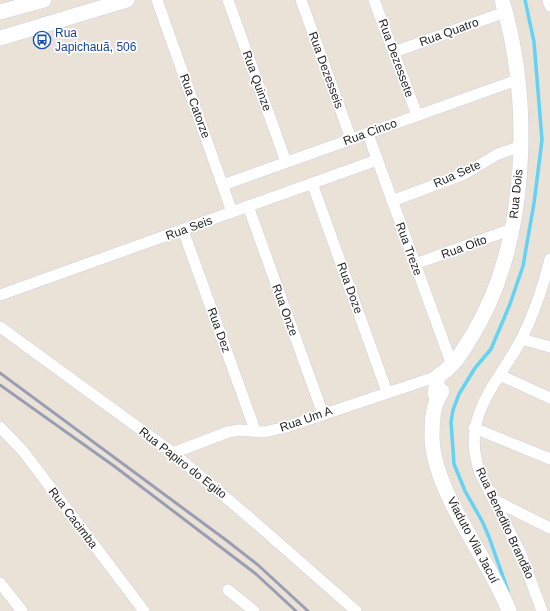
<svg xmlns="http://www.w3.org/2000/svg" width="550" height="611" viewBox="0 0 550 611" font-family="Helvetica,sans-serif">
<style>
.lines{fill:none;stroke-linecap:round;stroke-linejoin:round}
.stream{stroke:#62d3f5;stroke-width:3.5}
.street-casing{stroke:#ccd1e2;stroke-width:12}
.secondary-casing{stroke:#ccd1e2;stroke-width:16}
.street{stroke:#fff;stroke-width:11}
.secondary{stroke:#fff;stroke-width:15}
.rail{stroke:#9a9eb3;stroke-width:3}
.labels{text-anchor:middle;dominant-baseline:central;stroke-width:3.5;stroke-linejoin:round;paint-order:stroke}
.street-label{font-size:12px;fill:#272727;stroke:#fff}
.transit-label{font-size:12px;fill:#164399;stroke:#fff;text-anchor:start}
</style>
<rect width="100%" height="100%" fill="#ebe2d7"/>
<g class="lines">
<path class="stream" d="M508 591 489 537 482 521 465 491 454 464 451 422 453 410 459 394 475 368 491 349 510 304 523 266 534 203 542 140 534 42 525 0"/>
<defs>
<g id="street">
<path d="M157 0 232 212"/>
<path d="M228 0 286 162"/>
<path d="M301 0 351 139"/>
<path d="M374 0 417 115"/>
<path d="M548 0 550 6"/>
<path d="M394 52 505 12"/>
<path d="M368 134 452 365"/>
<path d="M312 183 387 392"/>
<path d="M223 185 517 80"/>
<path d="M392 201 464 174 498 154 522 146"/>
<path d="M248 206 323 414"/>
<path d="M183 230 255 430"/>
<path d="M415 264 512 229"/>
<path d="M0 295 377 160"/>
<path d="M0 327 173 453 250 518 356 611"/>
<path d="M521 339 550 347"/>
<path d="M500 375 550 398"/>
<path d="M0 427 23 451 144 611"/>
<path d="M474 428 550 459"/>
<path d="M173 453 228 432 239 430 264 432 286 427 438 376"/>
<path d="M494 500 550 528"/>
<path d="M0 583 22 611"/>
<path d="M228 590 254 611"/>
<path d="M542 611 521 554 480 473C460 417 496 386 521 340 534 314 543 287 550 259"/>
</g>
<g id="secondary">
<path d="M0 12 44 0"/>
<path d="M0 38 127 0"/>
<path d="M442 391C441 395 439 396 438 399 432 409 432 427 432 438 434 494 489 558 509 611"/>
<path d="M437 399 435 393 438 376C454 367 464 349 473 334 529 241 532 102 502 0"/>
</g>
</defs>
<use href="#street" class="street-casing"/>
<use href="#secondary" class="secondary-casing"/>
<use href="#street" class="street"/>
<use href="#secondary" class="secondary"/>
<g class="rail">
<path d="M0 373 226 540 258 565 308 611"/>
<path d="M0 385 114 466 256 574 296 611"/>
</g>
</g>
<defs>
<symbol id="bus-ring" viewBox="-11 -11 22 22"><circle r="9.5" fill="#fff" stroke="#1a4fb4" stroke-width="1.5"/><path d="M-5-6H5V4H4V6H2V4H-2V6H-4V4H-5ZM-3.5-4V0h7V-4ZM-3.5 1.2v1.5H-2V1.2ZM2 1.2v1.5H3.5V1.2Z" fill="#1a4fb4"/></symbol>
</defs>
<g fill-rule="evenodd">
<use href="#bus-ring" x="32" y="30" width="20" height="20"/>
</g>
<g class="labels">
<g class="street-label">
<text transform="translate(449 32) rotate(-20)">Rua Quatro</text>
<text transform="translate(396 58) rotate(70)">Rua Dezessete</text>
<text transform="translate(326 70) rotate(70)">Rua Dezesseis</text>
<text transform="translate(257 81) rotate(70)">Rua Quinze</text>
<text transform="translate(195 106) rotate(70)">Rua Catorze</text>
<text transform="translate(370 132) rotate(-20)">Rua Cinco</text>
<text transform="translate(457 174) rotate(-24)">Rua Sete</text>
<text transform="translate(516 194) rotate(-84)">Rua Dois</text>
<text transform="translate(189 228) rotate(-20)">Rua Seis</text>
<text transform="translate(464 247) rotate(-20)">Rua Oito</text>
<text transform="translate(409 249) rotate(70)">Rua Treze</text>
<text transform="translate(350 288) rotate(70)">Rua Doze</text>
<text transform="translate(285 310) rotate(70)">Rua Onze</text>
<text transform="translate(219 330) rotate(70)">Rua Dez</text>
<text transform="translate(306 419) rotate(-19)">Rua Um A</text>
<text transform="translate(183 463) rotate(38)">Rua Papiro do Egito</text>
<text transform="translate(73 518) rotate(53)">Rua Cacimba</text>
<text transform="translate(505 523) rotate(65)">Rua Benedito Brandão</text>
<text transform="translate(473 540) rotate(62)">Viaduto Vila Jacuí</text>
</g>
<g class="transit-label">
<text x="55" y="33">Rua<tspan x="55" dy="14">Japichauã, 506</tspan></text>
</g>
</g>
</svg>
